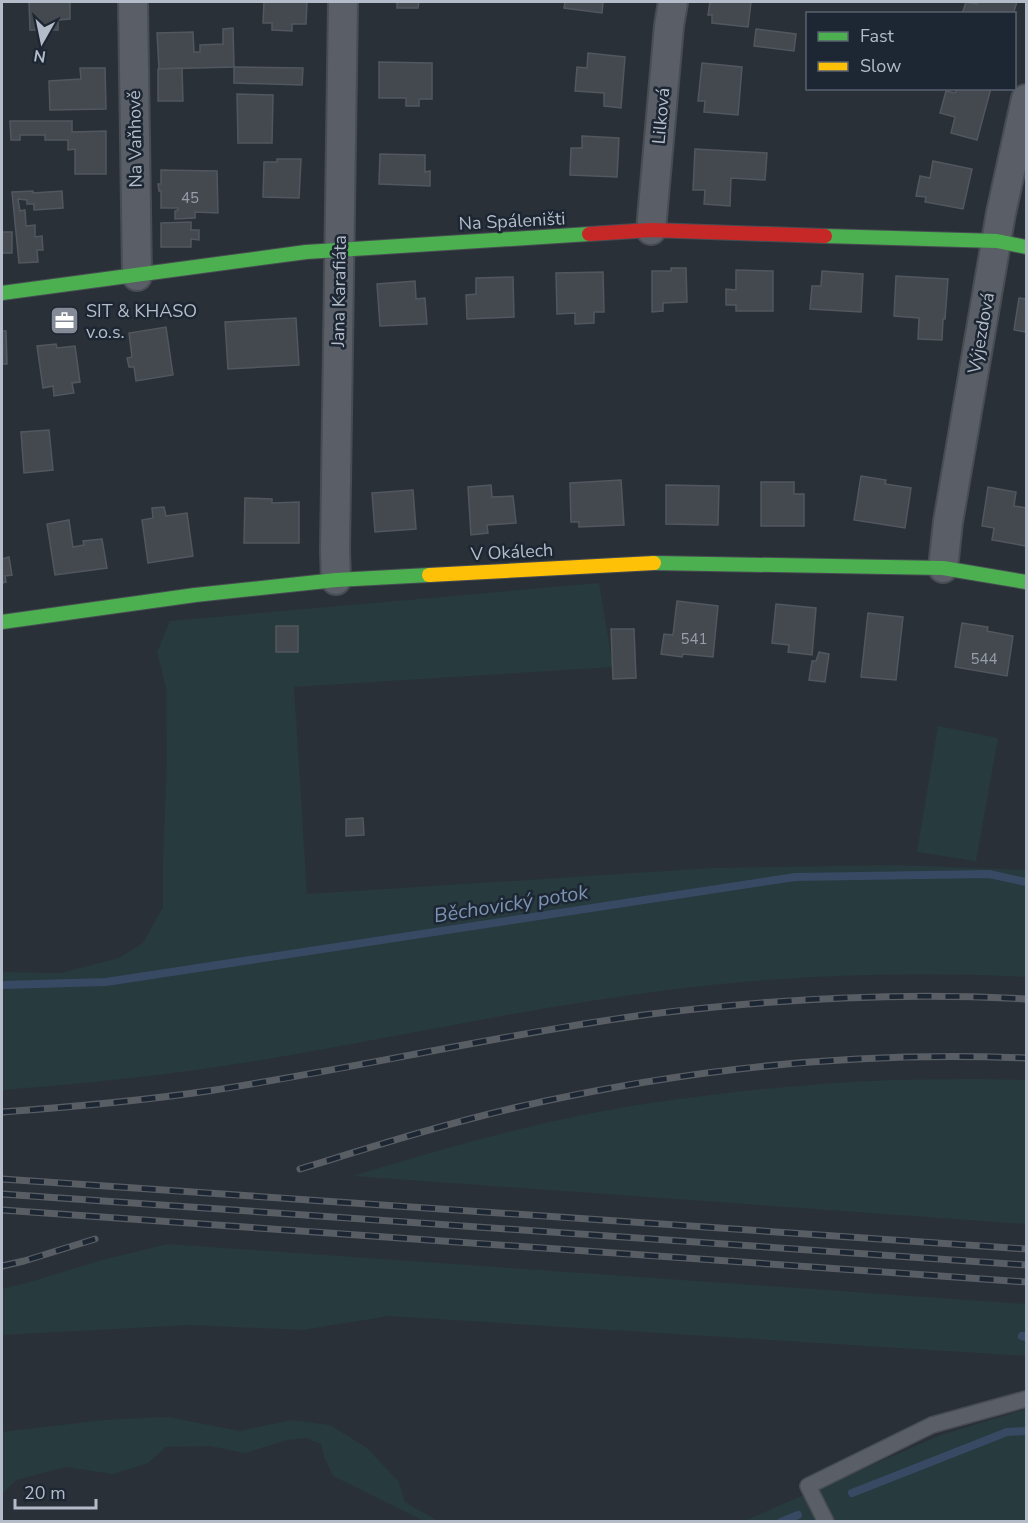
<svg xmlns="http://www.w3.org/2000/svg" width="1028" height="1523" viewBox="0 0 1028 1523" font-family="'Nunito Sans',sans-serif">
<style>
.green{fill:#273a3e}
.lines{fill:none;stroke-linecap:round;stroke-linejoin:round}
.stream{stroke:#384963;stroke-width:8}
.building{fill:#444950;stroke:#52575f;stroke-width:1.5}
.lane-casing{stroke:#484c53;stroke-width:18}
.street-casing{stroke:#484c53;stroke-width:32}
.fast-casing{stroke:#484c53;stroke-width:16}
.slow-casing{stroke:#484c53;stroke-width:16}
.jam-casing{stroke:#484c53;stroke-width:16}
.lane{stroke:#5a5e66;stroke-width:15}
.street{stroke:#5a5e66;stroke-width:28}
.fast{stroke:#4caf50;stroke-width:14}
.slow{stroke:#ffc107;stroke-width:14}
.jam{stroke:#c62828;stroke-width:14}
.rail-casing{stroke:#595d64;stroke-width:7}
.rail{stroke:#1d2633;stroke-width:4.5;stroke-dasharray:14;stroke-linecap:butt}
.labels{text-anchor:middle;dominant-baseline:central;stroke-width:5;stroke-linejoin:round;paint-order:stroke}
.number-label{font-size:15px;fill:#989fab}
.street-label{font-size:18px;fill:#b4bcc9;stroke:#1d2633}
.poi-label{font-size:18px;fill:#b4bcc9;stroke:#1d2633;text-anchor:start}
.water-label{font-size:20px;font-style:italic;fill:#7c92b1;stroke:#1d2633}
</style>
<rect width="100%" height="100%" fill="#2a3038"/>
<g class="green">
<path d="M599 583 613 667 294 687 307 894 713 868 896 865 1026 870V977C897 970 766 976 638 994 492 1014 349 1048 203 1069 136 1078 69 1085 2 1090V972L61 973 119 958 143 943 163 907V863L167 757 166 687 157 652 170 621Z"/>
<path d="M938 726 998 738 976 861 917 852Z"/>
<path d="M984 1079 1026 1080V1224L353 1176C452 1145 554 1117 658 1102 736 1091 814 1083 893 1080 923 1079 954 1079 984 1079Z"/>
<path d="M168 1244 1026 1304V1356L389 1316 302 1330 191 1325 2 1335V1289L30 1282 102 1260Z"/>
<path d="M1026 1409V1521L742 1522 941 1435Z"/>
<path d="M167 1417 240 1431 291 1420 330 1425 367 1448 399 1482 405 1502 438 1521H424L333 1476 324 1456 321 1444 306 1438 287 1440 245 1453 210 1446 166 1447 148 1463 113 1474 66 1467 16 1480 2 1494V1432L104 1420Z"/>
</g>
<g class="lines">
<g class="stream">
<path d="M2 985 106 982 795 877 989 874 1026 882"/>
<path d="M1022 1336 1026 1337"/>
<path d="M852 1493 1007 1432 1026 1431"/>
<path d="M781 1522 798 1515"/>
</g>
</g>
<g class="building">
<path d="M29 2H70V19L58 20V30H30Z"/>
<path d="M264 2H307L306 24H292V31L272 30V23H263Z"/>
<path d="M397 2H419L418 8H397Z"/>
<path d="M565 2H603L602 13 564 8Z"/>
<path d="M710 2H751L748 27 712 23V15H708Z"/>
<path d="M966 2 977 4 978 2H1017L1013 14H962Z"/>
<path d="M233 28 234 67 159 69 157 33 193 32 194 52H200V45L223 44V29Z"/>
<path d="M756 29 796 34 794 51 754 46Z"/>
<path d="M588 53 625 57 621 108 604 106V93L575 91 577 67 587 68Z"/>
<path d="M379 62 432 63V99H419V106H406V98H379Z"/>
<path d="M702 63 742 67 738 115 704 112 705 101H698Z"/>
<path d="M234 67 303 68 302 85 234 83Z"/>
<path d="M80 68H105L106 109 50 110 49 81 81 79Z"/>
<path d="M182 68 183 101H158V69Z"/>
<path d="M957 88H991L977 140 951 133 955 117 940 113 946 91 955 93Z"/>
<path d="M237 94 273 95 272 143H238Z"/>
<path d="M10 121H72V132L106 131V174H75V149L68 150V140H45V135H20V140H11Z"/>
<path d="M582 136 619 138 617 177 570 175 571 148H582Z"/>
<path d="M695 149 767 153 765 180 731 178 730 206 704 204 705 190H693Z"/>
<path d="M380 154 425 155V172L430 171V186L379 184Z"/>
<path d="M277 159H301L299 198 263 197 264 162H277Z"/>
<path d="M933 161 972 169 963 209 925 202 926 197 916 196 920 176 930 178Z"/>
<path d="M161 170 217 171 218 213 195 212V218L175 219V211L178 210V208H161V191H159L158 184H161Z"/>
<path d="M33 191V193L62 191 63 208 34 210V204H27V200L18 199 20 211 25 210 26 226 35 225V237L42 236 43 250H37L38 262 19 263 12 192Z"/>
<path d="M191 222V230H199V240L191 239V247H161V223Z"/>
<path d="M2 232H12V253H2V270Z"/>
<path d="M671 268H686L687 302 663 303V311L652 312V271H671Z"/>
<path d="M736 270 773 271V311H736V305H726V289L736 290Z"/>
<path d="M822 271 863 274 861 312 810 309 812 286H821Z"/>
<path d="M603 272 604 312H594V323L575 324V313L557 314 556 273Z"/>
<path d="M896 276 948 279 945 319H943L942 340 918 339 919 318 894 316Z"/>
<path d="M513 277 514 317 467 319 466 295 476 294V278Z"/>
<path d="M415 281 416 299 425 298 427 324 380 326 377 284Z"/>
<path d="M1019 298 1026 299V332L1014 330Z"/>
<path d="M296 318 299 365 228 369 225 322Z"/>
<path d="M166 327 173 375 136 381 134 367H129L127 358 132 357 129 333Z"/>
<path d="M2 331H6L7 364H2Z"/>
<path d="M56 344 57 348 75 346 80 382 72 383 74 393 54 396 53 386 43 388 37 346Z"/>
<path d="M49 430 53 470 24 473 21 432Z"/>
<path d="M861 476 886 480 885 484 911 488 905 528 854 520Z"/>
<path d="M621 480 624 525 579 527V522H571L570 483Z"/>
<path d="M761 482H794V494H804V526H761Z"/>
<path d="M491 485 492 497 513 496 516 523 487 525 488 533 471 535 468 487Z"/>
<path d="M666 485 719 486 718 525 666 524Z"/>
<path d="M988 487 1016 492 1014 506 1026 508V546L992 540 994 528 982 526Z"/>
<path d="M413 490 416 529 375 532 372 493Z"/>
<path d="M245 498 272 499V503L299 502V543H244Z"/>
<path d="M164 507 166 516 187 513 193 556 148 563 142 520 153 518 152 508Z"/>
<path d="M69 520 73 547 84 545 83 541 102 539 107 568 55 575 47 524Z"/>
<path d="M9 557 12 575 5 576 6 582 2 583V559Z"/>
<path d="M677 601 718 606 713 657 683 654 682 657 661 654 664 634 673 635Z"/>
<path d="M776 604 816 608 812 655 788 652 789 645 772 643Z"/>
<path d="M868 613 903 617 896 680 861 677Z"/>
<path d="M962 623 988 627 987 631 1013 636 1007 676 955 667Z"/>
<rect x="276" y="626" width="22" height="26"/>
<path d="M611 629H634L636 678 613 679Z"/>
<path d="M819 652 829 654 825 682 809 680 812 661H816Z"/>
<path d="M363 818 364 835 346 836V819Z"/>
</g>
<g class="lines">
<defs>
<path id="lane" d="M826 1522 808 1486 932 1425 1026 1399"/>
<g id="street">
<path d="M133 2 137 276"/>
<path d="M651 230 669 26 673 2"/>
<path d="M943 568 948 522 1001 213 1026 99"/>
<path d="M336 580 335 551 343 2"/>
</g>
<g id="fast">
<path d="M825 236 997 241 1026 247"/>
<path d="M2 293 306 252 589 234"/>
<path d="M654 563 943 568 1026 582"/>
<path d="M2 622 195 595 336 580 429 575"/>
</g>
<path id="slow" d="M429 575 654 563"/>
<path id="jam" d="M589 234 651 230 825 236"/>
</defs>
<use href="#lane" class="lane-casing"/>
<use href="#street" class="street-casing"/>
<use href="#fast" class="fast-casing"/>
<use href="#slow" class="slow-casing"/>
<use href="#jam" class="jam-casing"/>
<use href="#lane" class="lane"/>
<use href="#street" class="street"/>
<use href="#fast" class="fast"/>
<use href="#slow" class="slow"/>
<use href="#jam" class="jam"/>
<defs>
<g id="rail">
<path d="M2 1112C71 1107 140 1101 208 1091 353 1069 497 1035 643 1015 770 999 899 992 1026 999"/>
<path d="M300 1169C372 1147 444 1124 518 1107 684 1069 856 1051 1026 1058"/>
<path d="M2 1179 1026 1249"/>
<path d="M2 1194 1026 1265"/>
<path d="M2 1210 1026 1282"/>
<path d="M2 1266 24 1261 95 1239"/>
</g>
</defs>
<use href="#rail" class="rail-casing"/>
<use href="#rail" class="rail"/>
</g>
<defs>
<symbol id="office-square" viewBox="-11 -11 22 22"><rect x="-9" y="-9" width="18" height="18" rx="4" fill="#848b96" stroke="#1d2633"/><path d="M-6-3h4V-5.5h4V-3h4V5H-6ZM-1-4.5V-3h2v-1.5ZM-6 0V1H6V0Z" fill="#fff"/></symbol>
</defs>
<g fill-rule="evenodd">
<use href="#office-square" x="48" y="304" width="33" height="33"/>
</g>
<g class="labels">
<g class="number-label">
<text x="190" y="198">45</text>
<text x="694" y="639">541</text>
<text x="984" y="659">544</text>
</g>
<g class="street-label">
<text transform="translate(661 116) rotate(-85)">Lilková</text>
<text transform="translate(135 139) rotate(-91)">Na Vaňhově</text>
<text transform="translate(512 221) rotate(-3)">Na Spáleništi</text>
<text transform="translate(339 291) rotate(-89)">Jana Karafiáta</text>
<text transform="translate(981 333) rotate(-80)">Výjezdová</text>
<text transform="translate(512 552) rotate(-3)">V Okálech</text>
</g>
<g class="poi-label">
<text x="86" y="311">SIT &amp; KHASO<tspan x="86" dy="21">v.o.s.</tspan></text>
</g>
<g class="water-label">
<text transform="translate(511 904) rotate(-9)">Běchovický potok</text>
</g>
</g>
<rect width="1028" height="1523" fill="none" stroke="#b4bcc9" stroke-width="6"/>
<rect x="806" y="12" width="210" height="78" fill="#1d2633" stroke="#59626f" stroke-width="1.5"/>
<rect x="818" y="32" width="30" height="9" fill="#4caf50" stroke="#59626f" stroke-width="1.5"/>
<text x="860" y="42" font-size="18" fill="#b4bcc9">Fast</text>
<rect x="818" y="62" width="30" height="9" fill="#ffc107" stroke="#59626f" stroke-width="1.5"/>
<text x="860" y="72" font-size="18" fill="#b4bcc9">Slow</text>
<g transform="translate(42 42) rotate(189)" stroke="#1d2633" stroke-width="4.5" paint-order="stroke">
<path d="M0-4.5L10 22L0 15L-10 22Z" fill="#b4bcc9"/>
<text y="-9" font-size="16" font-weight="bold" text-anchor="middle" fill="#b4bcc9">N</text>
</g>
<path d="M15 1499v9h81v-9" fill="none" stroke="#b4bcc9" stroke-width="3"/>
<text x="24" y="1499" font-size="18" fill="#b4bcc9" stroke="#1d2633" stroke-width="4.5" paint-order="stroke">20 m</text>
</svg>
